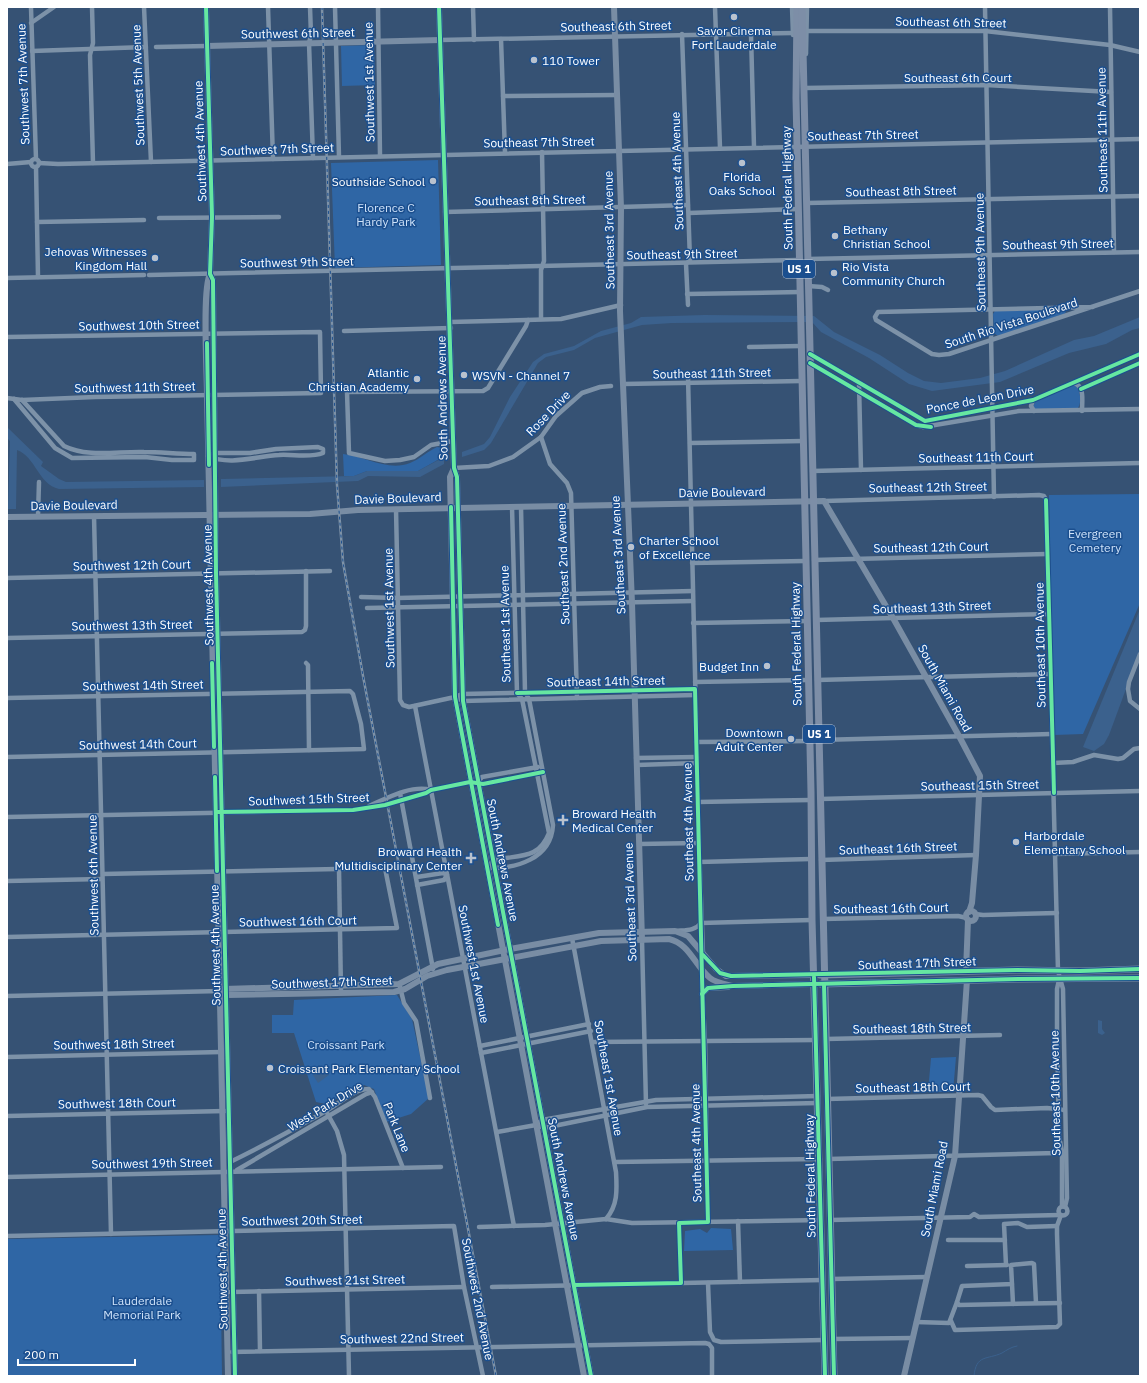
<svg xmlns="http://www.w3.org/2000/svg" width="1147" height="1383" viewBox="0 0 1147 1383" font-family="'IBM Plex Sans',sans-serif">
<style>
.green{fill:#2f66a5}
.water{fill:#3b618d}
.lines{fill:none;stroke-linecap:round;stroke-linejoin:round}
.stream{stroke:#3b618d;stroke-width:1}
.street{stroke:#7d92a8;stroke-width:4.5}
.secondary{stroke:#798da4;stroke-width:6}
.primary{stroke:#7d8ea7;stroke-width:7}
.rail-casing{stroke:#7e92a7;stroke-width:2.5}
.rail{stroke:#1b4f8f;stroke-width:1;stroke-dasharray:3;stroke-linecap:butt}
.cycleway-casing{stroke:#1b4f8f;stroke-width:6}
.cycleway{stroke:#66e7a1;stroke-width:4}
.poi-dot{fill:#b9c2ce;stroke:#1b4f8f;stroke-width:1.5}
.labels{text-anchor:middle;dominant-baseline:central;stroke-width:3;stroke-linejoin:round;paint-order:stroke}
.shield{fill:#1b4f8f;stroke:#bbcadd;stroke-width:1}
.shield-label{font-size:11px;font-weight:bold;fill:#fff}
.street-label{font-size:12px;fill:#fff;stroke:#1b4f8f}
.poi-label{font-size:12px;fill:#fff;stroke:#1b4f8f;text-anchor:start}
.park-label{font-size:12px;fill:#cfe3fa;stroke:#1b4f8f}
</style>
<rect width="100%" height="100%" fill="#365274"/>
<g class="green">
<path d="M374 45 375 85 342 86 341 46Z"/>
<path d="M438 160 441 265 335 268 331 163Z"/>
<path d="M1064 309 1066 312 1064 314 998 336 994 333 993 314 995 311Z"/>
<path d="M1074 385H1076C1080 391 1082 402 1078 408L1035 410 1033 406 1036 401Z"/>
<path d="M437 447 442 448 443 457 418 471H367L354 476H344L343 454C365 456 388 472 410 463 420 459 428 451 437 447Z"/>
<path d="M1140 494V603L1083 734 1054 735 1049 495Z"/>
<path d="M397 995 412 1019 429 1098 411 1114 386 1122 374 1089 364 1085 326 1104 316 1102 294 1033H272V1015H293L294 1000Z"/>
<path d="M956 1057 953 1092H928L931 1058Z"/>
<path d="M711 1228 731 1229 733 1250 684 1251 685 1231 700 1229 707 1233Z"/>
<path d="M220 1235 222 1376H7V1239Z"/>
</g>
<g class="water">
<path d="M704 315 814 316 834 332 880 355 908 373 924 381 941 383 980 378 1005 371 1074 340 1094 336 1140 317V328L1132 330 1106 344 1069 353 1000 382 932 391 909 384 869 358 821 332 812 322 672 323 642 325 595 338 574 350 546 357 538 363 491 443 484 450 462 457V452L484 444 490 437 510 397 533 362 544 354 574 346 601 331 631 323 641 317Z"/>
<path d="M7 427 43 462 41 466 59 479 66 482 204 480V487L59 489C38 484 36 457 17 450L16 509H8L10 441 7 438Z"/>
<path d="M444 457V464L420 477 368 476 358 481 221 487V479L354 476 367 471H418Z"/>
<path d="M1140 609V651L1109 735 1104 744 1094 751 1083 747Z"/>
<path d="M1098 1020 1102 1021V1029L1105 1033 1102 1035 1098 1033Z"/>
<path d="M325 1068 329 1075 318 1083 313 1075Z"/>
</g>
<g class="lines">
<path class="stream" d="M974 1376C976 1354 987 1360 1002 1353 1007 1350 1011 1347 1017 1346"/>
<g class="street">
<path d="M92 7 93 43 90 55 93 163"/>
<path d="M144 7 151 162"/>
<path d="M268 7 273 159"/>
<path d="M310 7 311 35 309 43 313 158"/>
<path d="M335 7 339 157"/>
<path d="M378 7 380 156"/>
<path d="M473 7 474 40"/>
<path d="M715 7 720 148"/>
<path d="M792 7 793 35"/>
<path d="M985 7 994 497"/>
<path d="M1110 7 1114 252"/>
<path d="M31 8 36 159"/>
<path d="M31 23 54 7"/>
<path d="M808 31H985L1110 45 1140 52"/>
<path d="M682 34 690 260 686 264 688 305"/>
<path d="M751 34 754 147"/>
<path d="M501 39 505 153"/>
<path d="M440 40 793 33"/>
<path d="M156 47 207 46"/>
<path d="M32 51 146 47"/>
<path d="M806 54 807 7"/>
<path d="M805 88 986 85 1111 92"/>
<path d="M503 96 617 95"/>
<circle cx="35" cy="163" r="4"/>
<path d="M39 163 58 164 1140 139"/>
<path d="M7 164 31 162"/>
<path d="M36 167 38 277"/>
<path d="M807 203 1140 196"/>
<path d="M445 212 688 205"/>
<path d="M689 213 798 209"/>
<path d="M159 218 279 217"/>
<path d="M37 222 144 220"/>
<path d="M808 259 1140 252"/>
<path d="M149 275 799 260"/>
<path d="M7 278 144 275"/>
<path d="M808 286 822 287 828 290"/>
<path d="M687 294 800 292"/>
<path d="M1093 307 878 312 875 317 876 320 932 354 939 355 949 354 1140 291"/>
<path d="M541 319V270L544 261 542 152"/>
<path d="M450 322 561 319 621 305"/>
<path d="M344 331 451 328"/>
<path d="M7 337 320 332 321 393 95 397 22 400 7 398"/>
<path d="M749 347 801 346"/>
<path d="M810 354 925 421 1033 400 1140 354"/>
<path d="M810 363 916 425 923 427 1019 411 1140 409"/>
<path d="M688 376 699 843 703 954"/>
<path d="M859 383 861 470"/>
<path d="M1074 383C1085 386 1082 401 1082 411"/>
<path d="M623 384 801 381"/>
<path d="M1081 389 1140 363"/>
<path d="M14 399 55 448 72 458 145 457 172 460H194V454C177 454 161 452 144 452 118 451 88 458 64 446L22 400"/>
<path d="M1033 400 1031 406 1034 411"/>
<path d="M541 437 550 464 567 483 571 493 577 698"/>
<path d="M453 441 431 445 414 457 400 460 385 461 349 453 347 392 483 391 488 388 526 326 528 320"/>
<path d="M690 443 803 441"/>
<path d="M318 447 323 449V453C311 458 292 454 279 455 257 456 230 466 208 456L215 453H250L276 449Z"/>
<path d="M454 468 489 466 513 457 541 437 556 416 582 393 600 387 611 386"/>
<path d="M812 471 1140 463"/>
<path d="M824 501 1039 495 1044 496 1046 500 1058 971 1063 989 1067 1198 1065 1207"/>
<path d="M396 509 400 700 403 705 409 707 455 697 462 694 695 689"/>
<path d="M38 516 39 482"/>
<path d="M94 516 111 1234"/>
<path d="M814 560 1047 554"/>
<path d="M692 563 805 561"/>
<path d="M7 578 330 571"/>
<path d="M361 597 398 598 693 591"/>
<path d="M367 608 693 601"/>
<path d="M816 620 1049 614"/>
<path d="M693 623 807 621"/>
<path d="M7 638 302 632 305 630 306 626V571"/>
<path d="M1140 654 1129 682 1128 689 1130 701 1140 709"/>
<path d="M306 663 308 665 309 750"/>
<path d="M817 680 1051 674"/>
<path d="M695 682 808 680"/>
<path d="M455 697 463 701 695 695"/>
<path d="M7 698 350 691 353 694 361 724 364 749 7 757"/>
<path d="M415 706 514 1226"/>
<path d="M819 740 1051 734"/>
<path d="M696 742 810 741"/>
<path d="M636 758 697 757"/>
<path d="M1053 763 1073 762 1094 755 1118 759 1123 758 1134 749 1140 748"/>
<path d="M637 765 697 763"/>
<path d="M478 782 482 777 538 767"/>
<path d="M400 793 433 969"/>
<path d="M820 799 1140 791"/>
<path d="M698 802 811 800"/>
<path d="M369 806C385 799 412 784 431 790"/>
<path d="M7 817 353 810 385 805 426 793 431 790 470 782 483 784 543 772"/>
<path d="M639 844 699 843"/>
<path d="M1055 854 1140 852"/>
<path d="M821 860 976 855"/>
<path d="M699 862 811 859"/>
<path d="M487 868C516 869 551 859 553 825L529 699 525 692 521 507"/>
<path d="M487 868 493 861 499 859C523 855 539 858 549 833L522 699 517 693 512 507"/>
<path d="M339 869 341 993"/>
<path d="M417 877 443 873 447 875 444 880 417 885"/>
<path d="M7 881 102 879"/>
<path d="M975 914 983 915 1057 913"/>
<path d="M823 919 958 916 967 918"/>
<path d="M676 931C685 930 695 931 701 923L812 920"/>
<path d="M7 937 397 928 385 868 103 874"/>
<path d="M572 938 616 1172C617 1190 618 1205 606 1219"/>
<path d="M642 940 646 1104"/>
<path d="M701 968 705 1041 708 1222"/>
<path d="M1059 980 1057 989V1033L1059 1137 1062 1151V1206"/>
<path d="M400 987 404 1003 416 1021 430 1098"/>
<path d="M7 996 220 991"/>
<path d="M826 1039 1000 1035"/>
<path d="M593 1042 816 1040"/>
<path d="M480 1046 589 1024"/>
<path d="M481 1053 591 1031"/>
<path d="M7 1057 221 1052"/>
<path d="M827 1099 978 1095 982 1096 991 1107 995 1110 1047 1108 1064 1110"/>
<path d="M326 1111 337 1131 344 1155 349 1376"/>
<path d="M7 1116 225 1111"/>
<path d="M536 1125 544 1128 647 1107 818 1103"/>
<path d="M497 1132 536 1125 542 1120 656 1100 818 1096"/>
<path d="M829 1159 1056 1153 1059 1151 1060 1142"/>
<path d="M230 1162C263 1146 294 1129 326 1111 339 1104 353 1089 369 1089L375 1097 403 1168"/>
<path d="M615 1162 820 1159"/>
<path d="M237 1170 366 1094 372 1092"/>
<path d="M7 1177 441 1167"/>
<circle cx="1063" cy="1211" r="4.5"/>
<path d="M830 1220 970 1217 974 1214 979 1217 1060 1215"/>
<path d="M738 1221 740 1282"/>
<path d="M679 1223 681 1283"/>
<path d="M479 1227 545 1225 606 1219 632 1223 821 1220"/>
<path d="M7 1236 454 1226 464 1287 483 1376"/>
<path d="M948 1240H1005"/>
<path d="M1006 1265 1004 1224 1018 1223 1027 1227 1057 1226"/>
<path d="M967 1266 1007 1265"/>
<path d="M832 1279 926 1277"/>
<path d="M708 1283 710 1332 714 1340 721 1342 824 1340"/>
<path d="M1012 1284 1013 1304"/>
<path d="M492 1287 823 1280"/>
<path d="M259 1291 260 1351"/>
<path d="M230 1292 464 1287"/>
<path d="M1036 1303 1034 1264 1032 1263 1011 1265 1012 1284 962 1286 957 1302 959 1305 1060 1303"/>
<path d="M951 1321 955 1330 1057 1327 1060 1324 1057 1234V1226L1061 1215"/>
<path d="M916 1322 949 1323 957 1302"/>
<path d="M833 1339 913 1338"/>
<path d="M232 1352 705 1343 709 1344 712 1348V1376"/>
</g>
<g class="secondary">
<path d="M206 7 212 217 210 274 213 280 216 573 235 1376"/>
<path d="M439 7 454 468 457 477 463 701 591 1376"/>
<path d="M614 7 621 208 620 311 632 603 642 940"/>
<path d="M207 46 440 40"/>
<path d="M210 274C202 289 207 373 207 396L228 1376"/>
<path d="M454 468 450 477 455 697 584 1376"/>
<path d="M7 517 310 514 358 510 824 501 893 618 959 736 980 776 976 855 972 903 969 912"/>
<circle cx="971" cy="916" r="5"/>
<path d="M966 971 968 920"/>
<path d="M224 989 399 984 438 964 510 949 599 933 675 931 688 936 716 969 726 976 814 975"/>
<path d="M223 993 227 995 394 992 405 989 427 976 447 970 601 941 669 939C690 944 694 965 710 978 716 983 725 984 733 986L814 984"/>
<path d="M702 994 708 988 728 987"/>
<path d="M904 1376 955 1156 967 980"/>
</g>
<g class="primary">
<path d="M797 7 796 98 811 792 812 920 825 1376"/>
<path d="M802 7 834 1376"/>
<path d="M820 975 1017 970 1080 971 1140 969"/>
<path d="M821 984 1018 979 1140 978"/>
</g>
<defs>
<path id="rail" d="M322 7 337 485 343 562 363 676 496 1376"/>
</defs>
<use href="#rail" class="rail-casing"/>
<use href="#rail" class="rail"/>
<defs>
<g id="cycleway">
<path d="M206 7 212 217 210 274 213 280 216 573 235 1376"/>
<path d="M439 7 454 468 457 477 463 701 591 1376"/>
<path d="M207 343 209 465"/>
<path d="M810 354 925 421 1033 400 1140 354"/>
<path d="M810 363 916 425 931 427"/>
<path d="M1081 389 1140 363"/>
<path d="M1046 500 1054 793"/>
<path d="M451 507 455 697 498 925"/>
<path d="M212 663 214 747"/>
<path d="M517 693 695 689 708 1222 679 1223 681 1283 574 1285"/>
<path d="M215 777 217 871"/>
<path d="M217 812 353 810 385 805 426 793 431 790 470 782 483 784 543 772"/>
<path d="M703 955 720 973 731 976 1017 970 1080 971 1140 969"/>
<path d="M814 977 825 1376"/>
<path d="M824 984 834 1376"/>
<path d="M702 994 708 988 733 986 1018 979 1140 978"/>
</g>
</defs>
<use href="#cycleway" class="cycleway-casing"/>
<use href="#cycleway" class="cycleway"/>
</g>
<g class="poi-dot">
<circle cx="734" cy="17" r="4"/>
<circle cx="534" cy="60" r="4"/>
<circle cx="742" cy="163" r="4"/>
<circle cx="433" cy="181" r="4"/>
<circle cx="835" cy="236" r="4"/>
<circle cx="155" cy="258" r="4"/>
<circle cx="834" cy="273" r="4"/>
<circle cx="464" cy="375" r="4"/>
<circle cx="417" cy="379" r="4"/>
<circle cx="631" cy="547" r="4"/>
<circle cx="767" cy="666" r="4"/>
<circle cx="791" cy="739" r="4"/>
<path d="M561 814h4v4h4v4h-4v4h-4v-4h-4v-4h4z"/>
<circle cx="1016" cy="842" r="4"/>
<path d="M469 852h4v4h4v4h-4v4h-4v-4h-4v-4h4z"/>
<circle cx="270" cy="1068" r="4"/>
</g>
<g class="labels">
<g class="shield">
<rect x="783" y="260" width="32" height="18" rx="3"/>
<rect x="803" y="725" width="32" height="18" rx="3"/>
</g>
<g class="shield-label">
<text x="799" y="269">US 1</text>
<text x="819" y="734">US 1</text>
</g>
<g class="street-label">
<text transform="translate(951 22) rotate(1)">Southeast 6th Street</text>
<text transform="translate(616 26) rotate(-1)">Southeast 6th Street</text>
<text transform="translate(298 33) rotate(-1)">Southwest 6th Street</text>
<text x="958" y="77">Southeast 6th Court</text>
<text transform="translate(369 82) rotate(-91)">Southwest 1st Avenue</text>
<text transform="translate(23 84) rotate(-92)">Southwest 7th Avenue</text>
<text transform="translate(138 85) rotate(-92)">Southwest 5th Avenue</text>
<text transform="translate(1102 130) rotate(-91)">Southeast 11th Avenue</text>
<text transform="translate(863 135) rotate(-1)">Southeast 7th Street</text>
<text transform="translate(200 141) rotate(-92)">Southwest 4th Avenue</text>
<text transform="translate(539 142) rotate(-1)">Southeast 7th Street</text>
<text transform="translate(277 149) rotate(-2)">Southwest 7th Street</text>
<text transform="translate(677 171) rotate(-92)">Southeast 4th Avenue</text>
<text transform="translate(787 188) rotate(-91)">South Federal Highway</text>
<text transform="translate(901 191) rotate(-1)">Southeast 8th Street</text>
<text transform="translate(530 200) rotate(-1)">Southeast 8th Street</text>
<text transform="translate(609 230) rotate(-91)">Southeast 3rd Avenue</text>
<text transform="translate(1058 244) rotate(-1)">Southeast 9th Street</text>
<text transform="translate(980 252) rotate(-91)">Southeast 9th Avenue</text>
<text transform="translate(682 254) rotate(-1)">Southeast 9th Street</text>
<text transform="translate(297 262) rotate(-1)">Southwest 9th Street</text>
<text transform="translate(1011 323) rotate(-18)">South Rio Vista Boulevard</text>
<text transform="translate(139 325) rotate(-1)">Southwest 10th Street</text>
<text transform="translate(712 373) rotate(-1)">Southeast 11th Street</text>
<text transform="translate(135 387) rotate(-1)">Southwest 11th Street</text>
<text transform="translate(442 398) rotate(-91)">South Andrews Avenue</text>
<text transform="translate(980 399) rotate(-11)">Ponce de Leon Drive</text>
<text transform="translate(548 413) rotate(-46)">Rose Drive</text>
<text transform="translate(976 457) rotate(-1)">Southeast 11th Court</text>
<text transform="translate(928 487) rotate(-1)">Southeast 12th Street</text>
<text transform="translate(722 492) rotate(-1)">Davie Boulevard</text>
<text transform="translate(398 498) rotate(-2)">Davie Boulevard</text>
<text transform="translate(74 505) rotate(-1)">Davie Boulevard</text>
<text transform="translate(931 547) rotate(-1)">Southeast 12th Court</text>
<text transform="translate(618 555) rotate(-93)">Southeast 3rd Avenue</text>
<text transform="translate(563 564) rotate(-92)">Southeast 2nd Avenue</text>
<text transform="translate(132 565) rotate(-1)">Southwest 12th Court</text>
<text transform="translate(208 585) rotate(-91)">Southwest 4th Avenue</text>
<text transform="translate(932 607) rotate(-2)">Southeast 13th Street</text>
<text transform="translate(389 608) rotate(-91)">Southwest 1st Avenue</text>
<text transform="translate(505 624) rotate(-91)">Southeast 1st Avenue</text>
<text transform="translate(132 625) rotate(-1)">Southwest 13th Street</text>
<text transform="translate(796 644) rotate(-91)">South Federal Highway</text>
<text transform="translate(1040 645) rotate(-91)">Southeast 10th Avenue</text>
<text transform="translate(606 681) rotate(-1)">Southeast 14th Street</text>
<text transform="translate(143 685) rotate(-1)">Southwest 14th Street</text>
<text transform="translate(945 688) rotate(61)">South Miami Road</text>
<text transform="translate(138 744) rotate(-1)">Southwest 14th Court</text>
<text transform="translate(980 785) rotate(-1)">Southeast 15th Street</text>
<text transform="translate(309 799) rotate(-2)">Southwest 15th Street</text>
<text transform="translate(688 822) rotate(-91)">Southeast 4th Avenue</text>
<text transform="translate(898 848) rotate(-2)">Southeast 16th Street</text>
<text transform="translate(503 860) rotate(79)">South Andrews Avenue</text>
<text transform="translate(93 875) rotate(-91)">Southwest 6th Avenue</text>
<text transform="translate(630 902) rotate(-92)">Southeast 3rd Avenue</text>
<text transform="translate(891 908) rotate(-1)">Southeast 16th Court</text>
<text transform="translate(298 921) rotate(-1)">Southwest 16th Court</text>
<text transform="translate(215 945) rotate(-91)">Southwest 4th Avenue</text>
<text transform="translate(917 963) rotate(-2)">Southeast 17th Street</text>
<text transform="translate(474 964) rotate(79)">Southwest 1st Avenue</text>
<text transform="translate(332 982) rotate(-2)">Southwest 17th Street</text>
<text transform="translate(912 1028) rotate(-1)">Southeast 18th Street</text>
<text transform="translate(114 1044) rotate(-1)">Southwest 18th Street</text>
<text transform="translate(609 1078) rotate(80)">Southeast 1st Avenue</text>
<text transform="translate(913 1087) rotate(-1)">Southeast 18th Court</text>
<text transform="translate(1055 1093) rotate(-91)">Southeast 10th Avenue</text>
<text transform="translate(117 1103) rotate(-1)">Southwest 18th Court</text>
<text transform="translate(325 1106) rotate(-31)">West Park Drive</text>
<text transform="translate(397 1127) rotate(68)">Park Lane</text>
<text transform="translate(696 1143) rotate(-91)">Southeast 4th Avenue</text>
<text transform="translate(152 1163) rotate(-1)">Southwest 19th Street</text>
<text transform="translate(810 1176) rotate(-91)">South Federal Highway</text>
<text transform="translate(564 1179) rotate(79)">South Andrews Avenue</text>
<text transform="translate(934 1189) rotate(-79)">South Miami Road</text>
<text transform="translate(302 1220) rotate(-1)">Southwest 20th Street</text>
<text transform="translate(222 1269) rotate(-91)">Southwest 4th Avenue</text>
<text transform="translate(345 1280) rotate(-1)">Southwest 21st Street</text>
<text transform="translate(478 1299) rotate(79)">Southwest 2nd Avenue</text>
<text transform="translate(402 1338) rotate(-1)">Southwest 22nd Street</text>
</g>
<g class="poi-label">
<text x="734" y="30" text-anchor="middle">Savor Cinema<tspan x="734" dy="14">Fort Lauderdale</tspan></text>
<text x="542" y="60">110 Tower</text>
<text x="742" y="176" text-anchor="middle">Florida<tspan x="742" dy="14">Oaks School</tspan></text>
<text x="425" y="181" text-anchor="end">Southside School</text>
<text x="843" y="229">Bethany<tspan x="843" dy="14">Christian School</tspan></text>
<text x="147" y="251" text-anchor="end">Jehovas Witnesses<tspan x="147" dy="14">Kingdom Hall</tspan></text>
<text x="842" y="266">Rio Vista<tspan x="842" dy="14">Community Church</tspan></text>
<text x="409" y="372" text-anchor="end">Atlantic<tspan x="409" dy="14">Christian Academy</tspan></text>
<text x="472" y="375">WSVN - Channel 7</text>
<text x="639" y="540">Charter School<tspan x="639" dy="14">of Excellence</tspan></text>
<text x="759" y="666" text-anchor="end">Budget Inn</text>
<text x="783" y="732" text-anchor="end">Downtown<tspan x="783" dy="14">Adult Center</tspan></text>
<text x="572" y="813">Broward Health<tspan x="572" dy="14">Medical Center</tspan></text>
<text x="1024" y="835">Harbordale<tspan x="1024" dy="14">Elementary School</tspan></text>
<text x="462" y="851" text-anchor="end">Broward Health<tspan x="462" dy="14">Multidisciplinary Center</tspan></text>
<text x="278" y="1068">Croissant Park Elementary School</text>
</g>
<g class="park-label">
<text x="386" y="207">Florence C<tspan x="386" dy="14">Hardy Park</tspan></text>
<text x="1095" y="533">Evergreen<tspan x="1095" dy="14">Cemetery</tspan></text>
<text x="346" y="1044">Croissant Park</text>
<text x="142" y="1300">Lauderdale<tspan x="142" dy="14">Memorial Park</tspan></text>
</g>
</g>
<rect width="1147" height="1383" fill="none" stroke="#ffffff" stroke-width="16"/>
<path d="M18 1359v6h117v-6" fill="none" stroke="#ffffff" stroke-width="2"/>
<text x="24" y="1359" font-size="12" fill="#ffffff" stroke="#1b4f8f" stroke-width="3" paint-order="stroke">200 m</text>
</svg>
